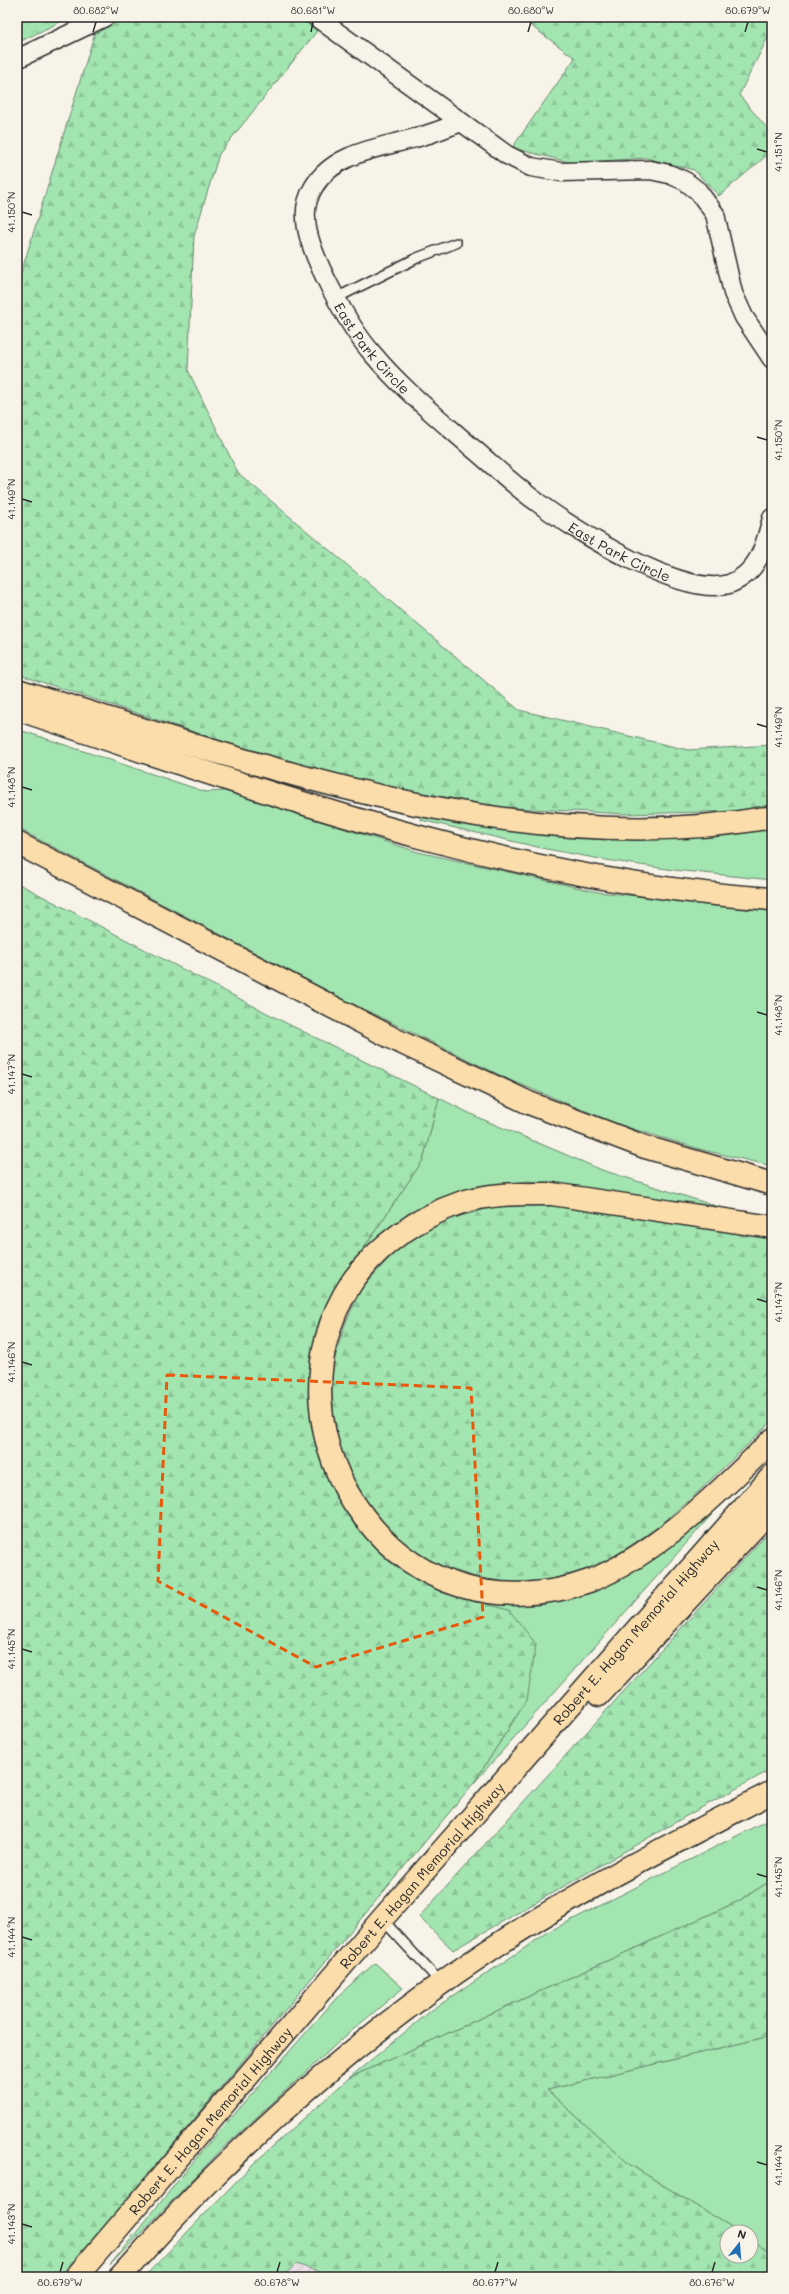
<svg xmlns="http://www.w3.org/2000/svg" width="789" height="2294" viewBox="0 0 789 2294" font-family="Mali,sans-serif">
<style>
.industrial{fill:url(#industrial-furrows)}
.grass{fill:#a2e5b0;stroke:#66886e}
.forest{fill:url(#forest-firs);stroke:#66886e}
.park{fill:url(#park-crowns);stroke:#66886e}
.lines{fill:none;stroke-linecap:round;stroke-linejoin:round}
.lane-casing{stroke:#2b2b2b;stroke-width:12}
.street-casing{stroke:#2b2b2b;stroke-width:21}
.highway-casing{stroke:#2b2b2b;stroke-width:25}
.lane{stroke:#f7f3e8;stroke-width:9}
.street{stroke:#f7f3e8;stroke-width:18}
.highway{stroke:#faddab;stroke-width:22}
.marked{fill:none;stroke:#e8590c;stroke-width:3;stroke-dasharray:8 5;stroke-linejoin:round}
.ticks{fill:none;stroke:#2b2b2b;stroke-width:1.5}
.labels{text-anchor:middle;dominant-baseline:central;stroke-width:3;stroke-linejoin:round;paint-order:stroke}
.street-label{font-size:14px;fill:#2b2b2b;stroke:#f7f3e8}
.neatline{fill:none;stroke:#2b2b2b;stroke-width:1.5}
.ticks-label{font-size:10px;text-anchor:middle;fill:#2b2b2b}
</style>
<defs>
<pattern id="industrial-furrows" width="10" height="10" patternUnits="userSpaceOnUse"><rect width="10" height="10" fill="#e8dee4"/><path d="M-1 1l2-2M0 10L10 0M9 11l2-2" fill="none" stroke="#c7bfc4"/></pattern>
<pattern id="forest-firs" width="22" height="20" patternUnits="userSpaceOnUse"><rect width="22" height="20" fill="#a2e5b0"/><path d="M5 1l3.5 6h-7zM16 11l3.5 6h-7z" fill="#8cc598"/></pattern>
<pattern id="park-crowns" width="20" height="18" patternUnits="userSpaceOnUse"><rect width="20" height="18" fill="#a2e5b0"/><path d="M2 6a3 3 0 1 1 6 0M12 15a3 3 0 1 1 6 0" fill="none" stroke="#8cc598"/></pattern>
</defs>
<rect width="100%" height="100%" fill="#f7f3e8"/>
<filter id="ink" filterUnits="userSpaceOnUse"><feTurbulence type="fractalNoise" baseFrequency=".025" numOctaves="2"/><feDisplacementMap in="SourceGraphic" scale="8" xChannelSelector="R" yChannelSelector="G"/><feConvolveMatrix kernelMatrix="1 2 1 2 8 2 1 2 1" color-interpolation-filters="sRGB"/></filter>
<g filter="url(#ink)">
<path class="industrial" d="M296 2264 337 2277H282Z"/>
<g class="grass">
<path d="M17 729 206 792 225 791 418 852 598 892 772 910V1166L703 1150 620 1125 512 1081 351 1003 17 828Z"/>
<path d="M422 813 772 825V880L674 870 606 860 546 849 421 820Z"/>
<path d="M439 1098 477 1117 602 1170 719 1207 528 1181 478 1187 446 1196 407 1214 351 1267 423 1160Z"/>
<path d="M711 1509 714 1512 473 1784 527 1700 468 1600 517 1602 549 1600Z"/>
<path d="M772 1818V1880L737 1902 349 2078 432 2010 550 1931Z"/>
<path d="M375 1963 403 1988 343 2038 222 2149 110 2265 202 2151 339 1995Z"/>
<path d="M772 2033V2254L751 2240V2232H738L629 2164 547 2090 766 2037Z"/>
</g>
<g class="forest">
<path d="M126 17H301L317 31 219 154 194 236 188 370 238 473 519 710 688 750 772 745V805L743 811 625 814 497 807 345 778 231 744 17 674V286L96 29Z"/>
<path d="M519 17H772V36L769 35 739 95 772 134V151L719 196 694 170 646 158 573 163 512 148 575 58Z"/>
<path d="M17 883 288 1024 439 1098 423 1160 351 1267 311 1367 310 1410 317 1452 334 1493 356 1527 389 1560 419 1581 441 1592 509 1610 536 1644 527 1700 473 1784 123 2205 59 2277H17Z"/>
<path d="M546 1205 772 1238V1421L698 1492 658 1527 615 1556 587 1570 553 1579 514 1583 478 1578 444 1567 422 1556 386 1530 363 1500 342 1459 333 1431 331 1371 345 1324 361 1289 399 1247 446 1220 497 1206Z"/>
<path d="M772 1528V1769L688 1815 453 1950 419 1917Z"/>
<path d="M772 1880V2033L766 2037 547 2090 629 2164 738 2232H727V2256H751V2240L772 2254V2277H337L296 2264 282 2277H144L253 2164 349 2078 737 1902Z"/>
</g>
<path class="park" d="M17 17H70L17 43Z"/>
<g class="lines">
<defs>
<g id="lane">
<path d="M336 298 417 258 456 243"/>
<path d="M382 1919 441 1983"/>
</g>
<g id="street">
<path d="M316 17 507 155 531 167 561 172 650 170 669 174 685 181 698 191 715 214 733 293 744 317 772 359"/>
<path d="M17 59 105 17"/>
<path id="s1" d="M461 122C446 128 431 134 415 138 379 148 333 153 313 188 308 197 305 208 306 218 306 251 350 328 372 353 401 388 436 416 470 446 492 464 513 485 537 502 574 530 684 599 729 584 759 573 765 545 772 518"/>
</g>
<g id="highway">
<path d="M17 690C257 763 517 863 772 817"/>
<path d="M17 709C263 791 510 882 772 899"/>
<path d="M17 843 396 1040 529 1103 645 1147 772 1184"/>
<path d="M772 1227 552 1194C522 1194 489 1193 460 1203 419 1217 377 1245 352 1282 304 1353 312 1451 364 1517 389 1550 421 1574 461 1586 502 1598 548 1596 589 1581 654 1557 724 1488 772 1440"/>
<path d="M599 1695 772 1508"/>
<path id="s2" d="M76 2277 382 1919 772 1476"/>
<path d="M120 2277C150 2244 180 2210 212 2178 296 2095 387 2018 485 1953 576 1892 674 1843 772 1792"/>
</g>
</defs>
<use href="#lane" class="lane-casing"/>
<use href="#street" class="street-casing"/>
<use href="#highway" class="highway-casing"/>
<use href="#lane" class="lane"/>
<use href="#street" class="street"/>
<use href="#highway" class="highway"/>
</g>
</g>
<path class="marked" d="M167 1375 471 1388 483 1617 316 1667 158 1581Z"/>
<path class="ticks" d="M93 32 96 22M311 32 313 22M528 32 531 22M745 32 748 22M757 149 767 152M22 212 32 215M757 437 767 440M22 499 32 502M757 724 767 727M22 787 32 790M757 1012 767 1015M22 1074 32 1077M757 1299 767 1302M22 1362 32 1365M757 1587 767 1590M22 1649 32 1652M757 1874 767 1877M22 1937 32 1940M757 2162 767 2165M22 2224 32 2227M60 2272 63 2262M277 2272 280 2262M495 2272 498 2262M712 2272 715 2262"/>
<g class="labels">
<g class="street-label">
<text stroke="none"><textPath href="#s1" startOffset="345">East Park Circle</textPath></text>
<text stroke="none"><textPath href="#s1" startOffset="668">East Park Circle</textPath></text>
<text stroke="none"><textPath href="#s2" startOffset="854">Robert E. Hagan Memorial Highway</textPath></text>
<text stroke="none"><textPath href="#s2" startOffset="530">Robert E. Hagan Memorial Highway</textPath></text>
<text stroke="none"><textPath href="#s2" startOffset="206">Robert E. Hagan Memorial Highway</textPath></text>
</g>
</g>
<rect width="789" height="2294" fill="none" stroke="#f7f3e8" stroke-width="44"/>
<g transform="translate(739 2244) rotate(17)"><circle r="19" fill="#f7f3e8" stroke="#a5a39c"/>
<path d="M0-3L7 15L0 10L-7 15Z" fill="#1f6fb2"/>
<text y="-6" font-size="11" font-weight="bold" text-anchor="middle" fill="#2b2b2b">N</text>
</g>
<rect x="22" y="22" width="745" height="2250" class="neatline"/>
<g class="ticks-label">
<text x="96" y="14">80.682°W</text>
<text x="313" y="14">80.681°W</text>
<text x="531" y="14">80.680°W</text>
<text x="748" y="14">80.679°W</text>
<text transform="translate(778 152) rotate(-90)" y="4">41.151°N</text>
<text transform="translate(11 212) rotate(-90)" y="4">41.150°N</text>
<text transform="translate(778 440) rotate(-90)" y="4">41.150°N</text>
<text transform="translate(11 499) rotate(-90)" y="4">41.149°N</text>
<text transform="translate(778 727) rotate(-90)" y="4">41.149°N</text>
<text transform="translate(11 787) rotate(-90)" y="4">41.148°N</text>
<text transform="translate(778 1015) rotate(-90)" y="4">41.148°N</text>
<text transform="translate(11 1074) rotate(-90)" y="4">41.147°N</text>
<text transform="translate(778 1302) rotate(-90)" y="4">41.147°N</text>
<text transform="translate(11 1362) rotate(-90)" y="4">41.146°N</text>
<text transform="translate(778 1590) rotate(-90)" y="4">41.146°N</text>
<text transform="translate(11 1649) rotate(-90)" y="4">41.145°N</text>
<text transform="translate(778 1877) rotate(-90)" y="4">41.145°N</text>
<text transform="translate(11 1937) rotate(-90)" y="4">41.144°N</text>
<text transform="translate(778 2165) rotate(-90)" y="4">41.144°N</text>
<text transform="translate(11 2224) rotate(-90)" y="4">41.143°N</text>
<text x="60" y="2286">80.679°W</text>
<text x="277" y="2286">80.678°W</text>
<text x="495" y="2286">80.677°W</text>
<text x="712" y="2286">80.676°W</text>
</g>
</svg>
